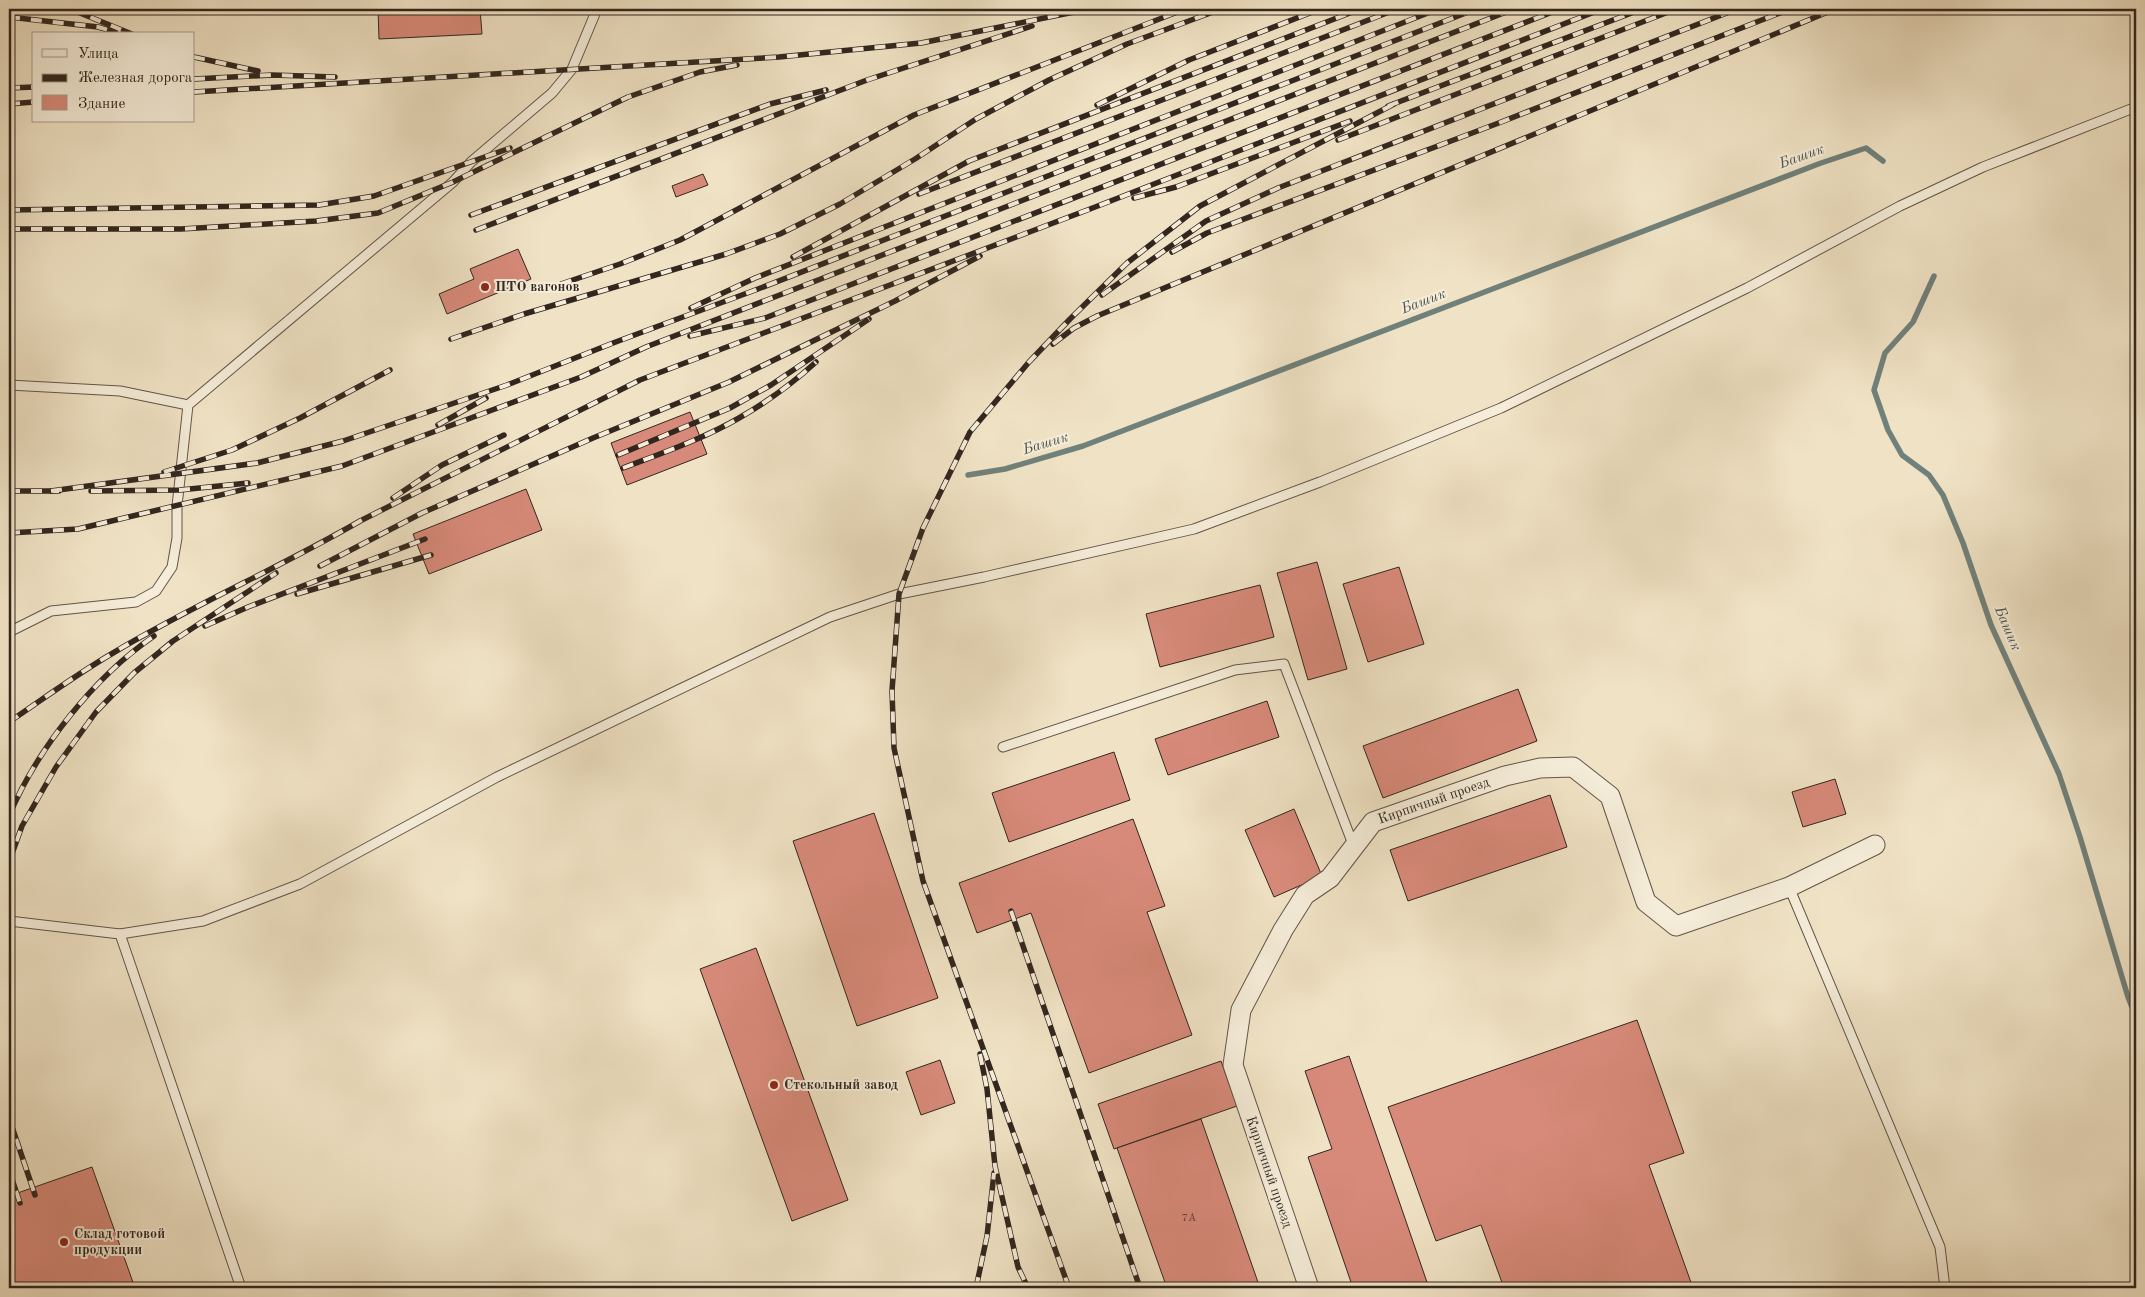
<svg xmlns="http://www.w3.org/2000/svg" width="2145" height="1297" viewBox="0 0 2145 1297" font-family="'Old Standard TT',serif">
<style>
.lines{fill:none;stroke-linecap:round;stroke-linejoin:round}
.stream{stroke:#70817b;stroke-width:5.5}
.building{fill:#d88a7a;stroke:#32261f}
.lane-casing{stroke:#625548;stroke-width:11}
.street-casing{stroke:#625548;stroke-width:21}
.lane{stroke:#f5edd9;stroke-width:9}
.street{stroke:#f5edd9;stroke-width:19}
.rail-casing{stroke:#32261f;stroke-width:5.5}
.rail{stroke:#f5edd9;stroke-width:4;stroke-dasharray:11;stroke-linecap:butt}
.poi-dot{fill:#8f2418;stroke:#f5edd9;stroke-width:2}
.labels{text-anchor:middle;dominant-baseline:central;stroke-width:4;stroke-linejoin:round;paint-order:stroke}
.number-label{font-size:11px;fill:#5c3f36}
.poi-label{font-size:14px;font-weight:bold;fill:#32261f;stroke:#f5edd9;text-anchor:start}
.street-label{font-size:14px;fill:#32261f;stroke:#f5edd9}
.water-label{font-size:15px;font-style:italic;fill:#51544d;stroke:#f5edd9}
</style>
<rect width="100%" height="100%" fill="#f0e3c5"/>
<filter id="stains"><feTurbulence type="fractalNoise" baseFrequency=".004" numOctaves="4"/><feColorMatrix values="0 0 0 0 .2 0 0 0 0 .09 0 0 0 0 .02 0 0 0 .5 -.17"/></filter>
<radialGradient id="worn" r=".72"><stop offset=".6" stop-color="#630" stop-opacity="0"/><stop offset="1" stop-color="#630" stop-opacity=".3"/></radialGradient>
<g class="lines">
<g class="stream">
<path d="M1934 276 1913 322 1885 353 1874 390 1888 430 1902 455 1929 475 1943 495 1963 543 1991 625 2059 774 2080 837 2128 997 2136 1017"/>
<path d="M968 475 1005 469 1083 446 1821 163 1866 148 1883 161"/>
</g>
</g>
<g class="building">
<path d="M378 9H480L482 34 379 39Z"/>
<path d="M703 174 708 185 676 197 672 186Z"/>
<path d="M518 249 531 279 447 314 439 294 474 279 470 269Z"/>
<path d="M690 412 707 454 627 485 611 443Z"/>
<path d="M526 489 542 530 429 574 413 534Z"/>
<path d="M1317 562 1347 669 1308 680 1277 573Z"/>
<path d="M1399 567 1424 644 1368 662 1343 584Z"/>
<path d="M1260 585 1274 637 1160 667 1146 614Z"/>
<path d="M1518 689 1537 741 1383 798 1363 746Z"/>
<path d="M1267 701 1279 737 1168 775 1155 739Z"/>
<path d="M1114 752 1130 800 1009 842 992 793Z"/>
<path d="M1835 779 1846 814 1803 827 1792 792Z"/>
<path d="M1550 795 1567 847 1408 901 1390 850Z"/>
<path d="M1294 809 1322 876 1274 897 1245 830Z"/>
<path d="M874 813 938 998 857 1026 793 841Z"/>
<path d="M1133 819 1165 906 1147 912 1192 1035 1089 1073 1031 913 977 933 959 883Z"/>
<path d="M756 948 848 1200 792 1221 700 969Z"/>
<path d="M1637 1020 1684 1153 1649 1165 1693 1288H1504L1481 1225 1436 1241 1388 1107Z"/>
<path d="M1349 1056 1429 1288H1353L1308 1157 1332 1149 1305 1071Z"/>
<path d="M940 1060 955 1103 921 1115 906 1072Z"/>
<path d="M1221 1061 1237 1106 1114 1149 1098 1104Z"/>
<path d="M1201 1119 1260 1288H1167L1117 1148Z"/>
<path d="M92 1167 135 1288H9V1196Z"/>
</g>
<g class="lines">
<defs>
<g id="lane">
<path d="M9 385 120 391 188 405"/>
<path d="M9 632 51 611 136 602 156 591 172 567 177 538V506L188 405 453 182 471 162 552 93 572 69 597 9"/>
<path d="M1003 747 1235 670 1284 664 1354 847"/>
<path d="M1789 887 1940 1247 1945 1288"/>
<path d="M9 921 120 934 203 921 300 884 497 777 830 617 899 594 984 577 1194 529 1320 482 1501 408 1747 288 1900 206 1983 167 2136 107"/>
<path d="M120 934 241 1288"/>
</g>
<g id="street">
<path id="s1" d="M1309 1288 1233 1065 1241 1010 1283 930 1305 895 1330 878 1373 822 1505 776 1540 768 1573 767 1610 796 1646 902 1676 926 1789 887 1875 845"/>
</g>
</defs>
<use href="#lane" class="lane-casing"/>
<use href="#street" class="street-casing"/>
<use href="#lane" class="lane"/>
<use href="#street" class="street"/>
<defs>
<g id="rail">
<path d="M70 9 132 34"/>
<path d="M9 17 98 27 122 34"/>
<path d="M194 57 258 71"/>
<path d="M194 79 272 75 335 77"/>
<path d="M9 88 34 87"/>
<path d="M194 92 779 57 921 43 1079 11"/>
<path d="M9 104 34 102"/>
<path d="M1097 105 1189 60 1320 9"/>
<path d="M1388 106 1642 9"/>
<path d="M1338 140 1676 9"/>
<path d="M919 194 1397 9"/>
<path d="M1134 198 1176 187 1350 121"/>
<path d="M9 210 319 205 374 196 510 148"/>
<path d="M471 215 770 104 826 90"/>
<path d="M9 229H181L316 221 378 213 453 182 628 97 700 72 737 65"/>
<path d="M476 230 867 80 1032 26"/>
<path d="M1172 252 1207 233 1496 124 1790 9"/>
<path d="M793 257 969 161 1360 9"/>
<path d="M561 284 620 264 680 240 914 115 1185 9"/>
<path d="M1102 295 1206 221 1278 188 1737 9"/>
<path d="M691 308 755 278 1438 9"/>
<path d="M690 336 765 318 1560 9"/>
<path d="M451 339 524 314 726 254 780 234 840 204 915 159 976 119 1049 80 1127 44 1221 9"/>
<path d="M1053 344 1074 328 1097 316 1835 9"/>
<path d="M438 425 486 398"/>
<path d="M618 455 730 408 771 385 869 319"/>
<path d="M623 468C662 453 703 439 739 418 767 402 793 383 816 362"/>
<path d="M164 472 232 450 300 418 390 370"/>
<path d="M9 491H59"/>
<path d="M51 491 257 463 343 441 507 385 613 343 758 289 1476 9"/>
<path d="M91 491 180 490 248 483"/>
<path d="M393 498 442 465 504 435"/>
<path d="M9 533 78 529 342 466 581 377 646 347 1514 9"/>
<path d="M320 566 422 513 593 438 729 382 895 301 980 256"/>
<path d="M297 594 431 555"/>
<path d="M205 626 248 607 425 539"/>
<path d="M9 722C43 699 77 674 113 653 193 605 279 568 360 521L640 380 1090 209 1602 9"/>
<path d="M9 816C37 749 94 677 154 636"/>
<path d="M9 862 22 826 56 767 96 712 134 673 173 641 276 573"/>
<path d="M1011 911 1140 1288"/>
<path d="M980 1054 987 1089 995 1166 1018 1267 1028 1288"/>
<path d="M9 1118 35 1195"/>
<path d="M9 1170 20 1203"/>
<path d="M976 1288 987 1236 994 1173"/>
<path d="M1069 1288 923 881 894 748 892 691 899 594 923 528 970 432 1029 362 1070 319 1127 263 1200 206 1394 104"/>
</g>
</defs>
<use href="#rail" class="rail-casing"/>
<use href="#rail" class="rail"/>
</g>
<g class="poi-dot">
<circle cx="485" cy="287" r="5"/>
<circle cx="774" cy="1085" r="5"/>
<circle cx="64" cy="1242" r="5"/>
</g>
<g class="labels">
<g class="number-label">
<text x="1189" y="1218">7А</text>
</g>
<g class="poi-label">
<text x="495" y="287">ПТО вагонов</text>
<text x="784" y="1085">Стекольный завод</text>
<text x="74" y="1234">Склад готовой<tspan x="74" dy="16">продукции</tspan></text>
</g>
<g class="street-label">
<text stroke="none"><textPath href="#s1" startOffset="588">Кирпичный проезд</textPath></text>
<text transform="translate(1269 1172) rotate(71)">Кирпичный проезд</text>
</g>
<g class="water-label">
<text transform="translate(1802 157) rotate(-20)">Башик</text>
<text transform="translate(1424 302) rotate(-21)">Башик</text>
<text transform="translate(1046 444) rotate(-17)">Башик</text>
<text transform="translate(2007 629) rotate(67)">Башик</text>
</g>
</g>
<rect width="2145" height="1297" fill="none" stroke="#f0e3c5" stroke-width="30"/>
<rect x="10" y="10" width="2125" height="1277" fill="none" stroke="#32261f" stroke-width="2.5"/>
<rect x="15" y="15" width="2115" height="1267" fill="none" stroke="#32261f"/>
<rect x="32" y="32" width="162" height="90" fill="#f5edd9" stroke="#a79d8f"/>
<rect x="42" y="49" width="25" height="8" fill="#f5edd9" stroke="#a79d8f"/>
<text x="78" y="58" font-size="15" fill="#32261f">Улица</text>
<rect x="42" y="74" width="25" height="8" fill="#32261f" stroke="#a79d8f"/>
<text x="78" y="82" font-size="15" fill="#32261f">Железная дорога</text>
<rect x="42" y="95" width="25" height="15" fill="#d88a7a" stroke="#a79d8f"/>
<text x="78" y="108" font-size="15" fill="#32261f">Здание</text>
<rect width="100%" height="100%" filter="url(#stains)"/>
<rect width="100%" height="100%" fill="url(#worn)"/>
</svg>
